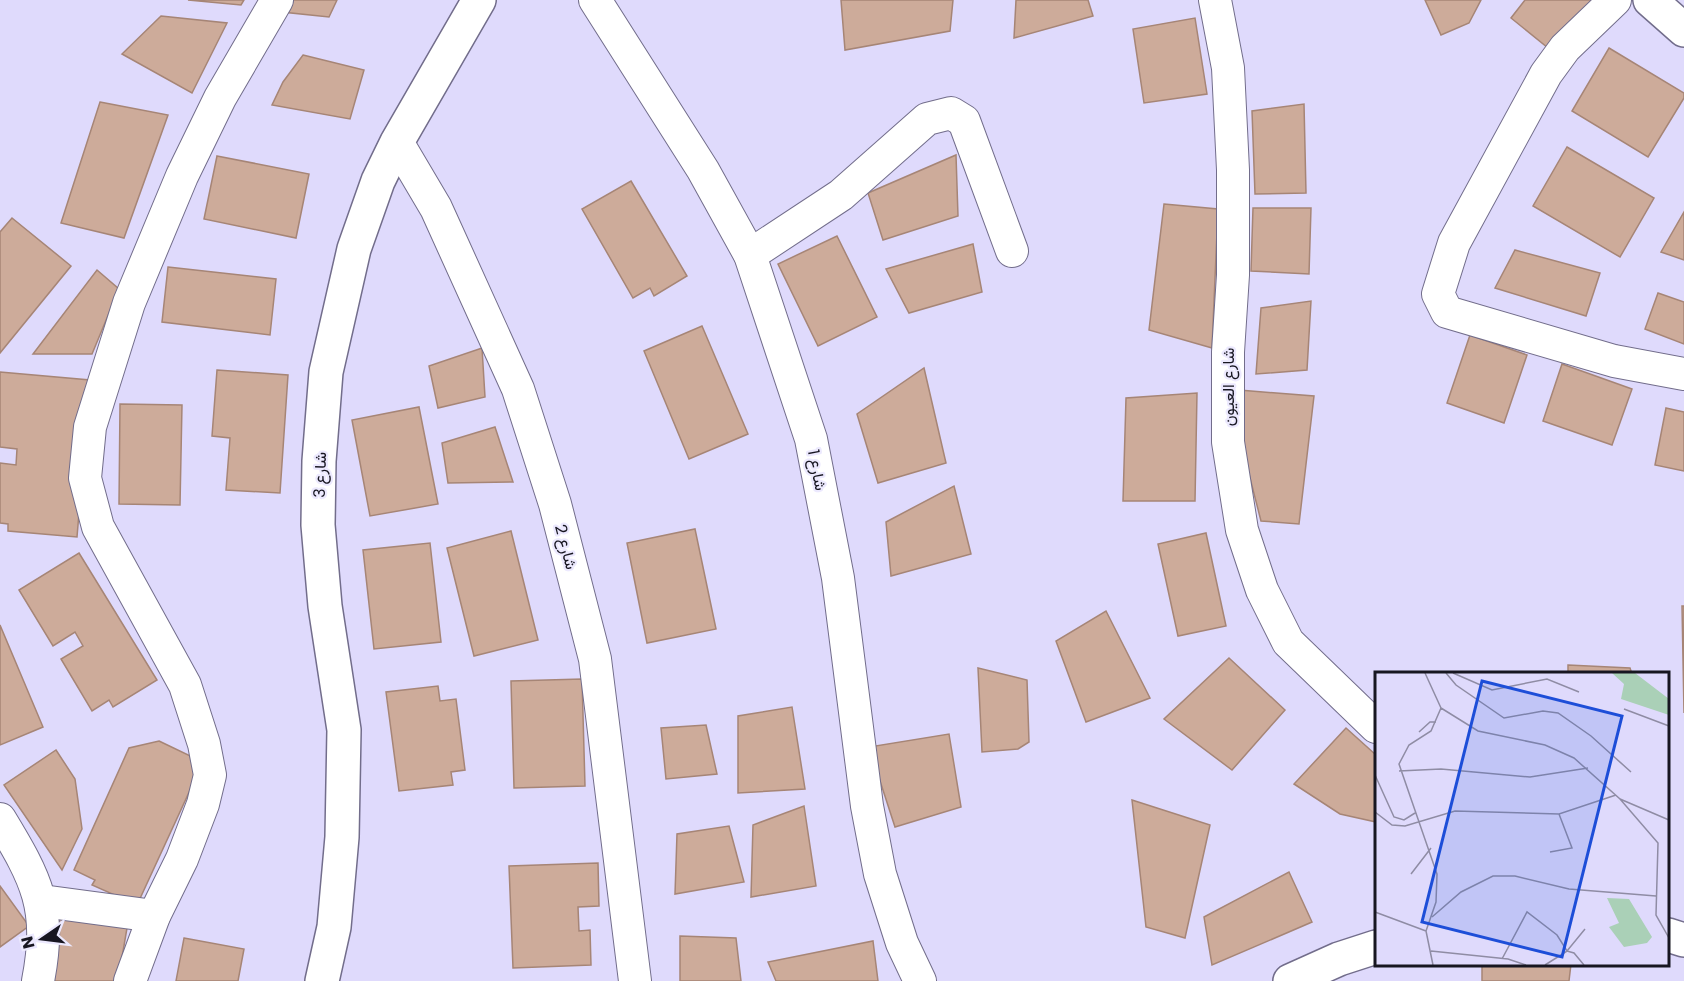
<svg xmlns="http://www.w3.org/2000/svg" width="1684" height="981" viewBox="0 0 1684 981" font-family="Poppins,Vazirmatn,sans-serif">
<style>
.building{fill:#cdab9a;stroke:#a68576;stroke-width:1.5}
.lines{fill:none;stroke-linecap:round;stroke-linejoin:round}
.street-casing{stroke:#726d8b;stroke-width:34}
.secondary-casing{stroke:#726d8b;stroke-width:36}
.street{stroke:#fff;stroke-width:32}
.secondary{stroke:#fff;stroke-width:33}
.labels{text-anchor:middle;dominant-baseline:central;stroke-width:4.5;stroke-linejoin:round;paint-order:stroke}
.street-label{font-size:16px;fill:#171621;stroke:#ece9fe}
.inset-road{fill:none;stroke:#8f8ca4;stroke-width:1.5}
.view{fill:#1d4ed8;fill-opacity:0.15;stroke:#1d4ed8;stroke-width:3}
.inset-edge{fill:none;stroke:#171621;stroke-width:3}
</style>
<rect width="100%" height="100%" fill="#dfdafc"/>
<g class="building">
<path d="M188 0H244L241 5Z"/>
<path d="M287 0H337L329 17 282 12Z"/>
<path d="M841 0H953L950 31 845 50Z"/>
<path d="M1016 0H1088L1093 16 1014 38Z"/>
<path d="M1425 0H1481L1469 23 1441 35Z"/>
<path d="M1525 0H1594L1553 52 1511 18Z"/>
<path d="M161 16 227 23 192 93 122 54Z"/>
<path d="M1195 18 1207 94 1144 103 1133 29Z"/>
<path d="M1609 48 1684 93V98L1648 157 1572 111Z"/>
<path d="M303 55 364 70 350 119 272 105 283 82Z"/>
<path d="M100 102 168 115 124 238 61 223Z"/>
<path d="M1304 104 1306 193 1255 194 1252 111Z"/>
<path d="M1567 147 1654 198 1620 257 1533 206Z"/>
<path d="M956 155 958 216 883 240 868 193Z"/>
<path d="M217 156 309 174 296 238 204 219Z"/>
<path d="M631 181 687 276 654 296 650 288 633 298 582 209Z"/>
<path d="M1164 204 1218 209 1212 348 1149 330Z"/>
<path d="M1253 208H1311L1309 274 1251 271Z"/>
<path d="M1684 212V260L1661 252Z"/>
<path d="M12 218 71 266 0 353V232Z"/>
<path d="M837 236 877 317 818 346 778 264Z"/>
<path d="M973 244 982 292 909 313 886 269Z"/>
<path d="M1515 250 1600 273 1586 316 1495 288Z"/>
<path d="M168 267 276 279 270 335 162 322Z"/>
<path d="M97 270 119 289 92 354H33Z"/>
<path d="M1658 293 1684 302V344L1645 329Z"/>
<path d="M1311 301 1307 370 1256 374 1261 308Z"/>
<path d="M702 326 748 434 689 459 644 351Z"/>
<path d="M1470 335 1527 355 1504 423 1447 403Z"/>
<path d="M482 348 485 397 438 408 429 366Z"/>
<path d="M1562 364 1632 389 1612 445 1543 421Z"/>
<path d="M924 368 946 463 878 483 857 414Z"/>
<path d="M217 370 288 375 280 493 226 490 230 438 212 436Z"/>
<path d="M0 372 90 380 77 537 8 531V524L0 523V463L16 465 17 449 0 447Z"/>
<path d="M1239 390 1314 396 1299 524 1261 521 1237 427Z"/>
<path d="M1197 393 1195 501H1123L1126 398Z"/>
<path d="M120 404 182 405 180 505 119 504Z"/>
<path d="M419 407 438 504 370 516 352 420Z"/>
<path d="M1666 408 1684 412V471L1655 465Z"/>
<path d="M495 427 513 482 448 483 442 443Z"/>
<path d="M954 486 971 554 891 576 886 522Z"/>
<path d="M695 529 716 629 647 643 627 543Z"/>
<path d="M511 531 538 640 474 656 447 548Z"/>
<path d="M1206 533 1226 626 1178 636 1158 544Z"/>
<path d="M430 543 441 642 374 649 363 550Z"/>
<path d="M79 553 157 680 113 707 109 700 92 711 61 659 83 646 75 632 53 646 19 590Z"/>
<path d="M1682 606H1684V713Z"/>
<path d="M1106 611 1150 698 1086 722 1056 641Z"/>
<path d="M0 625 43 727 0 745Z"/>
<path d="M1229 658 1285 710 1232 770 1164 719Z"/>
<path d="M1568 665 1630 668 1632 674H1568Z"/>
<path d="M978 668 1027 680 1029 742 1018 749 982 752Z"/>
<path d="M582 679 585 786 514 788 511 681Z"/>
<path d="M438 686 440 701 456 699 465 770 451 772 453 785 399 791 386 692Z"/>
<path d="M792 707 805 789 738 793V716Z"/>
<path d="M706 725 717 774 666 779 661 728Z"/>
<path d="M1346 728 1376 755V822L1340 814 1294 784Z"/>
<path d="M949 734 961 807 895 827 869 747Z"/>
<path d="M159 741 203 762 137 905 92 885 95 880 74 870 129 748Z"/>
<path d="M56 750 75 779 82 829 62 870 4 785Z"/>
<path d="M1132 800 1210 825 1185 938 1146 927Z"/>
<path d="M804 806 816 886 751 897 753 825Z"/>
<path d="M729 826 744 882 675 894 677 834Z"/>
<path d="M598 863 599 906 578 907 579 931 590 930 591 965 513 968 509 866Z"/>
<path d="M1289 872 1312 922 1212 965 1204 917Z"/>
<path d="M0 886 29 926 0 947Z"/>
<path d="M56 916 127 928 118 981H52Z"/>
<path d="M680 936 736 938 741 981H680Z"/>
<path d="M184 938 244 949 238 981H176Z"/>
<path d="M873 941 878 981H776L768 962Z"/>
<path d="M1482 964H1571L1569 981H1482Z"/>
</g>
<g class="lines">
<defs>
<g id="street">
<path d="M595 0 703 170 750 255 811 439 838 578 867 806 880 874 902 943 920 981"/>
<path d="M1215 0 1228 68 1233 170V275L1228 352V442L1242 530 1262 590 1288 642 1376 727"/>
<path d="M1615 0 1565 48 1546 74 1454 243 1438 294 1447 312 1614 361 1684 374"/>
<path d="M397 142 436 208 518 389 555 504 595 659 635 981"/>
<path d="M750 255 841 195 927 119 951 113 964 121 1012 251"/>
<path d="M0 819C37 880 52 908 38 981"/>
<path d="M42 901 154 916"/>
<path d="M130 981 154 916 182 859 203 804 210 775 204 744 185 685 98 527 85 478 90 427 129 303 182 176 220 98 277 0"/>
</g>
<g id="secondary">
<path d="M1650 0 1684 30"/>
<path d="M1668 935 1684 940"/>
<path d="M322 981 334 927 342 837 344 730 325 606 318 525 319 461 326 372 354 249 378 181 397 142 479 0"/>
<path d="M1290 981 1339 959 1376 947"/>
</g>
</defs>
<use href="#street" class="street-casing"/>
<use href="#secondary" class="secondary-casing"/>
<use href="#street" class="street"/>
<use href="#secondary" class="secondary"/>
</g>
<g class="labels">
<g class="street-label">
<text transform="translate(1228 387) rotate(-90)">شارع العيون</text>
<text transform="translate(817 470) rotate(79)">شارع 1</text>
<text transform="translate(320 475) rotate(-88)">شارع 3</text>
<text transform="translate(566 547) rotate(75)">شارع 2</text>
</g>
</g>
<g transform="translate(1375 672)">
<rect width="294" height="294" fill="#dfdafc"/>
<path d="M237 1H260L294 27V43L246 27 249 12ZM232 226 254 227 277 265 272 271 249 275 234 255 244 251Z" fill="#aad0b7"/>
<path class="inset-road" d="M50 1 66 36M71 1 81 13 129 46 168 39 183 41 216 64 256 100M78 1 117 18 172 7 204 20M66 36 103 59 170 73 199 86 245 127 283 171 281 243 294 266M249 37 294 54M44 60 55 50H61M24 99 66 97 155 105 213 96M0 103 19 145 29 148 40 141M245 127 294 148M0 140 17 153 30 154 80 139 184 142 241 123M175 180 197 176 184 142M36 202 56 176M0 240 51 259M57 245 86 220 118 204H140L194 217 281 224M56 279 133 287 151 293M127 287 152 240 182 263 192 279 210 257M58 293 51 259 61 230 62 202 24 92 34 73 56 59 66 36M170 293 192 279 199 281 209 293"/>
<path class="view" d="M107 9 247 44 187 285 47 250Z"/>
<rect width="294" height="294" class="inset-edge"/>
</g>
<g transform="translate(42 939) rotate(256)" stroke="#ece9fe" stroke-width="4.5" paint-order="stroke">
<path d="M0-4.5L10 22L0 15L-10 22Z" fill="#171621"/>
<text y="-9" font-size="16" font-weight="bold" text-anchor="middle" fill="#171621">N</text>
</g>
</svg>
